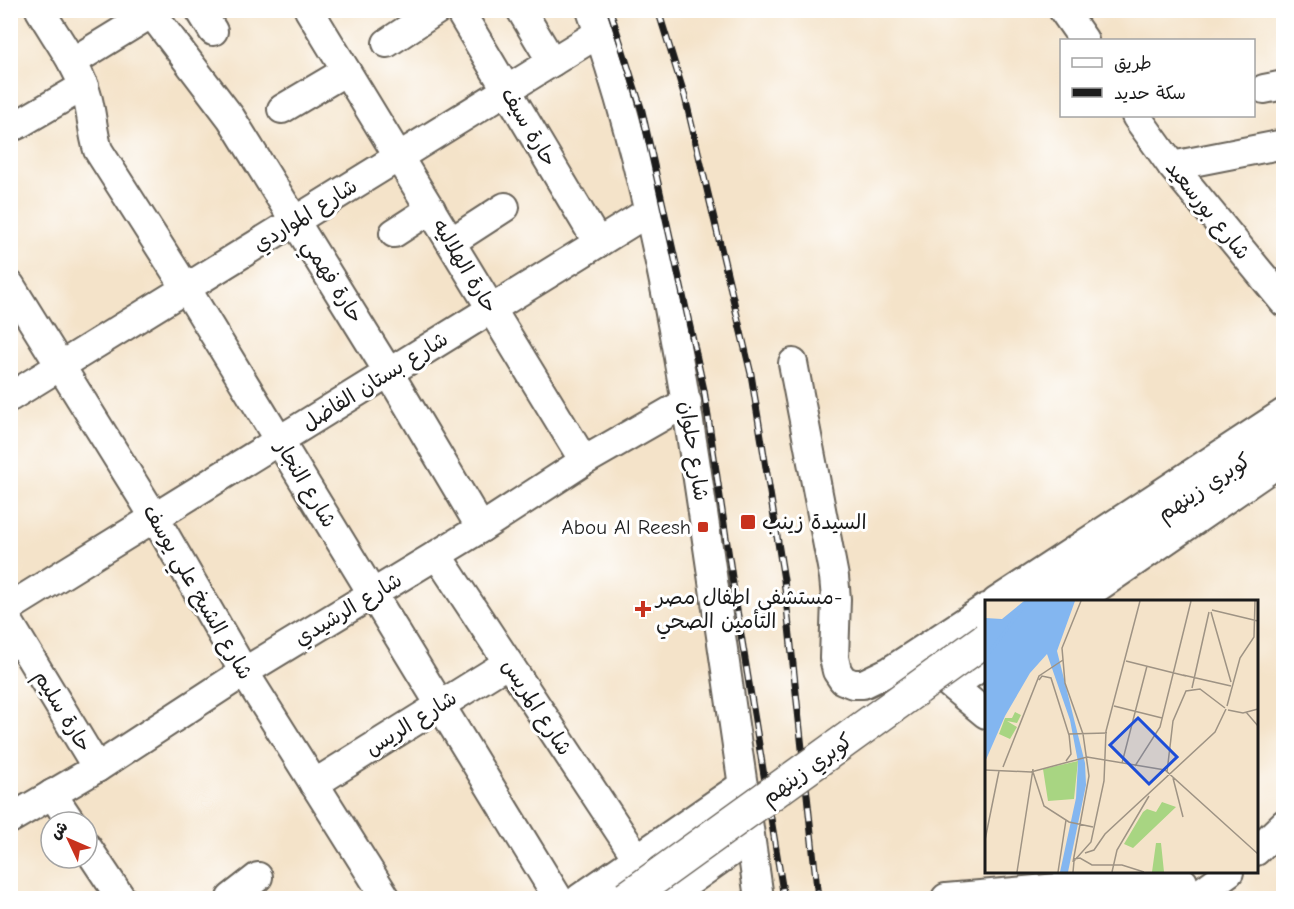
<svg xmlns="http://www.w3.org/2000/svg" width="1294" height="909" viewBox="0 0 1294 909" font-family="'Comic Neue','Playpen Sans Arabic',sans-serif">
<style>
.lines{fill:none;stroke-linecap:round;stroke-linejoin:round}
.minor-casing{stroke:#686259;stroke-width:32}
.major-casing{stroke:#686259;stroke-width:36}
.minor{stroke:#fff;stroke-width:28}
.major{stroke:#fff;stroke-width:33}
.rail-casing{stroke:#1c1c1c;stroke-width:7}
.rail{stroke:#fff;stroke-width:4.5;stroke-dasharray:14;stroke-linecap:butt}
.major-bridge-casing{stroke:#686259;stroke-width:36;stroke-linecap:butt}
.major-bridge{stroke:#fff;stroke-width:33}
.poi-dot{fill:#c8321e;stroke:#fff;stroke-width:2}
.labels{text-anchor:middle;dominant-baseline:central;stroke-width:6;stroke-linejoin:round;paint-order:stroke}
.street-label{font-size:21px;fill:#1c1c1c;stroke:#fff}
.poi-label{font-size:21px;fill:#1c1c1c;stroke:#fff;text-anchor:start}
.inset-river{fill:none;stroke:#83b6f0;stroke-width:3}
.inset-road{fill:none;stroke:#9e9384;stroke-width:1.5}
.view{fill:#1d4ed8;fill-opacity:0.15;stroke:#1d4ed8;stroke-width:3}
.inset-edge{fill:none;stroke:#1c1c1c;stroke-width:3}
</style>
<rect width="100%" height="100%" fill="#fff"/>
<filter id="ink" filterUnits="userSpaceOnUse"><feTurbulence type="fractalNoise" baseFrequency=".0167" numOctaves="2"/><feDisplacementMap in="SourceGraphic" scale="12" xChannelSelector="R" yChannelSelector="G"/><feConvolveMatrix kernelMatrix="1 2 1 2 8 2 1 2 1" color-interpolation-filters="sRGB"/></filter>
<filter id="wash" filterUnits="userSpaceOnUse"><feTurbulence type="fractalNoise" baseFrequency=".008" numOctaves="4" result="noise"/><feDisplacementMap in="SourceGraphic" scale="24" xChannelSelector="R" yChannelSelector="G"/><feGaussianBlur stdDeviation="1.35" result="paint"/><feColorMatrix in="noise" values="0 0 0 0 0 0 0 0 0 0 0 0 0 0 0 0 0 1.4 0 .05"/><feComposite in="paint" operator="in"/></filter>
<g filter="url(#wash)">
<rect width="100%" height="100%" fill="#f4e3c9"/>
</g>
<g filter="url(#ink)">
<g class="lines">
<defs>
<g id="minor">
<path d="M40 10C57 39 80 68 88 100 92 117 93 134 98 150L186 288 558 898"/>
<path d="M149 10 231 118 389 373 481 528"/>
<path d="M200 10 213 31"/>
<path d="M309 10 584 461"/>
<path d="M459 10 598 243"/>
<path d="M521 10 552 62"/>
<path d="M591 10C652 183 682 366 708 547 726 664 742 781 759 898"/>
<path d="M1063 10 1084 40"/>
<path d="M387 43 437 10"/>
<path d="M72 62 157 10"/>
<path d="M1264 89 1284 85"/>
<path d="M282 109 346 71"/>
<path d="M1136 116 1172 166 1284 302"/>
<path d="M17 125 84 86"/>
<path d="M1172 166 1284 144"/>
<path d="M394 233 431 209"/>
<path d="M451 242 505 207"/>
<path d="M10 285 155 518 244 672 386 898"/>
<path d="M793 363 834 577 836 599 834 658 837 671 843 680 853 684H863L890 671 986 608"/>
<path d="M10 397 599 33"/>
<path d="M437 555 637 858"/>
<path d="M996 602 1284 413"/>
<path d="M1076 602 1284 459"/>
<path d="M10 607 648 212"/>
<path d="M10 624 97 768"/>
<path d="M915 683 933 678 946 681 986 714"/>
<path d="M953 686 986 663"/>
<path d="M314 784 508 663"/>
<path d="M52 794 71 822"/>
<path d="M10 819 97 768 244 672 481 528 584 461 687 402"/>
<path d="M87 847 121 898"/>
<path d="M1256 851 1284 824"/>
<path d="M231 898 258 877"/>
<path d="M580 898 743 785"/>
<path d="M666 898 750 838"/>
<path d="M946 898 1081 886 1183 882"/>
<path d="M1193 898 1229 872"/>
</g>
<path id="major" d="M1038 602 1127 537 1284 435"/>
</defs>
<use href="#minor" class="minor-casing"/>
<use href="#major" class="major-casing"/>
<use href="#minor" class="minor"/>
<use href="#major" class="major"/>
<defs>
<g id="rail">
<path d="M610 10 642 111 704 390 736 604 784 898"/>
<path d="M658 10 685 97 751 374 784 580 818 898"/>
</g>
</defs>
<use href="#rail" class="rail-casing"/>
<use href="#rail" class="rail"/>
<defs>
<path id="major-bridge" d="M627 898 986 639"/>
</defs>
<use href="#major-bridge" class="major-bridge-casing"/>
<use href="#major-bridge" class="major-bridge"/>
</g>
</g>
<g class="poi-dot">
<rect x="740" y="514" width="16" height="16" rx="3"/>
<rect x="697" y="521" width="12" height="12" rx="3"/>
<path d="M640 600h6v6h6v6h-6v6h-6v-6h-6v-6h6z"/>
</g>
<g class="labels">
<g class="street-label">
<text transform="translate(529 127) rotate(59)">حارة سيف</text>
<text transform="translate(1208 210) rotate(51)">شارع بورسعيد</text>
<text transform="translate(305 215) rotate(-32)">شارع المواردي</text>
<text transform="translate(465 266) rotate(59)">حارة الهلاليه</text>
<text transform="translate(333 281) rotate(58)">حارة فهمي</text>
<text transform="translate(375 381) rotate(-32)">شارع بستان الفاضل</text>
<text transform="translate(694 451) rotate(81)">شارع حلوان</text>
<text transform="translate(306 484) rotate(59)">شارع النجار</text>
<text transform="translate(1204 487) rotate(-33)">كوبري زينهم</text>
<text transform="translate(198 592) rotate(60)">شارع الشيخ علي يوسف</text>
<text transform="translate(348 609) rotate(-31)">شارع الرشيدي</text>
<text transform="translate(537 707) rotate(57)">شارع المريس</text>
<text transform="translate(63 711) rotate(59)">حارة سليم</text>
<text transform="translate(411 723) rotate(-32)">شارع الريس</text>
<text transform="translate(807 769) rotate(-36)">كوبري زينهم</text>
</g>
<g class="poi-label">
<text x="762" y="522">السيدة زينب</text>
<text x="691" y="527" text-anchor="end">Abou Al Reesh</text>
<text x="656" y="597">مستشفي اطفال مصر-<tspan x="656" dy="24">التأمين الصحي</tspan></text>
</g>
</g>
<g transform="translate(985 600)">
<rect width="273" height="273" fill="#f4e3c9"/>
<path d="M30 112 36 115 32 123 22 121 32 127 25 139 14 134 20 118H27ZM93 161 89 199 63 201 58 169ZM177 202 191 207 148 248 139 244 158 212 162 209 171 212ZM171 243H176L179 272H167Z" fill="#a8d582"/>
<path d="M39 1H90L72 51 100 163 101 185 83 272H75L91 198 93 162 85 120 62 54 45 73 20 116 0 162V18L17 19Z" fill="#83b6f0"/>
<path class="inset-river" d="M0 58 43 1"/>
<path class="inset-road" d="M227 10 273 21M226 12 246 82M141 61 201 76M198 75 246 86M54 80 57 76 66 78 84 135M207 88 224 12M129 106 177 118M242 106 255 58 269 37 270 1M243 110 258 113 273 109M261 112 273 126M81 161 86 154 84 134 122 133M137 163 162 66M150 166 175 127 206 1M18 167 54 76 78 60M0 170 46 172 102 157 180 170 273 254M48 172 59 206 84 222 108 227M182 172 188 121 201 91 215 89 240 108M188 178 198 217M0 240 14 171M100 253 109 250 120 234 230 132 241 109M89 259 95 258 107 265H137L159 272M88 262 104 176 98 134 80 83 77 48 96 1M32 272 48 169M73 272 81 220M88 272 89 261 106 242 119 181 121 131 155 1M127 272 132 250 164 196"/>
<path class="view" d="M153 118 192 157 164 184 125 145Z"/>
<rect width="273" height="273" class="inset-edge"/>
</g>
<rect width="1294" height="909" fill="none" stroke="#fff" stroke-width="36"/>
<rect x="1060" y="39" width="195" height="78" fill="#ffffff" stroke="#a4a4a4" stroke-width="1.5"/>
<rect x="1072" y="58" width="30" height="9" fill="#ffffff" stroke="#a4a4a4" stroke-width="1.5"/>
<text x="1114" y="69" font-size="18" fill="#1c1c1c">طريق</text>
<rect x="1072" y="88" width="30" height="9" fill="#1c1c1c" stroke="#a4a4a4" stroke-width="1.5"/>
<text x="1114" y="99" font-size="18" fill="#1c1c1c">سكة حديد</text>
<g transform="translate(69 840) rotate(314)"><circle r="28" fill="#ffffff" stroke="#a4a4a4" stroke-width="1.5"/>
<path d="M0-4.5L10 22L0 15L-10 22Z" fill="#c8321e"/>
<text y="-9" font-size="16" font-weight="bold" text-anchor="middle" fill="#1c1c1c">ش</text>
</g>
</svg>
